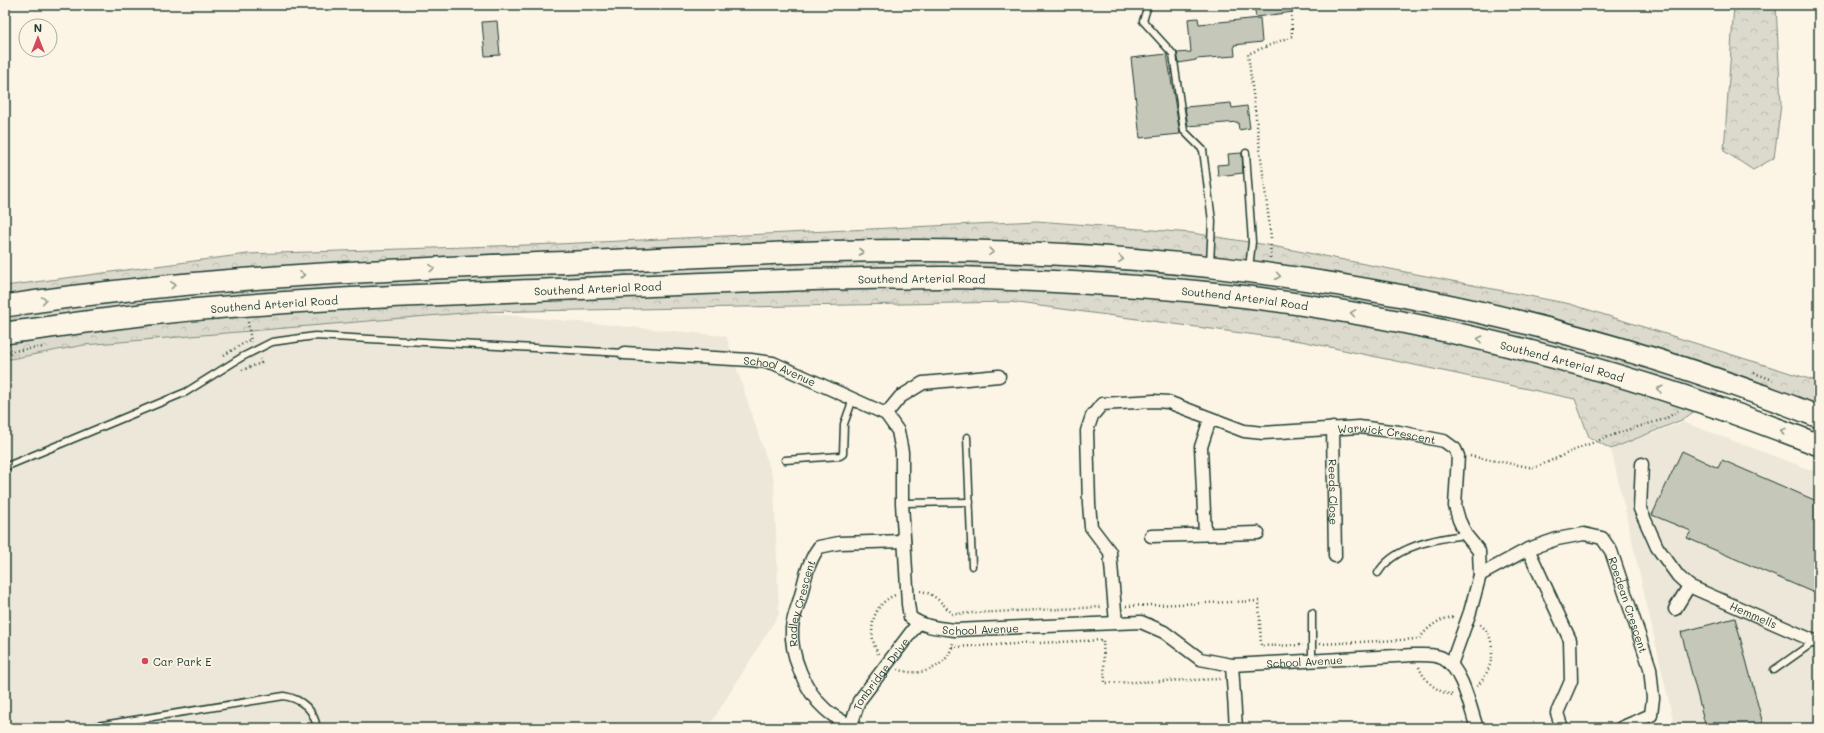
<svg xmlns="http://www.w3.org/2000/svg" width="1824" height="733" viewBox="0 0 1824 733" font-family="Mali,sans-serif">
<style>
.built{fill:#ece7d8}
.forest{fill:url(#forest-crowns);stroke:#7e8c80}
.building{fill:#c5c7b9;stroke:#1f3d34}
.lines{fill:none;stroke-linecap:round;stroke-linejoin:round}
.lane-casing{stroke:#1f3d34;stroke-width:9}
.street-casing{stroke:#1f3d34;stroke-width:15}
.highway-casing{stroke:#1f3d34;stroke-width:24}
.path{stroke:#1f3d34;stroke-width:2.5;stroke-dasharray:1 3;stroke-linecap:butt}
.lane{stroke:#fcf5e5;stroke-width:6}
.street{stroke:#fcf5e5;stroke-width:12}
.highway{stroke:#fcf5e5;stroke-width:21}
.oneway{stroke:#8e998c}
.poi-dot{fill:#d1495b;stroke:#fcf5e5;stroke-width:1.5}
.labels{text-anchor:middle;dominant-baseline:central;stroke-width:3.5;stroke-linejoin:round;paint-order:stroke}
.street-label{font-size:11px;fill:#1f3d34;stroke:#fcf5e5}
.poi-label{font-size:11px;fill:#1f3d34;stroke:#fcf5e5;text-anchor:start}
</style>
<defs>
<pattern id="forest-crowns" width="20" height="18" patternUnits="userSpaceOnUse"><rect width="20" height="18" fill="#dcdacc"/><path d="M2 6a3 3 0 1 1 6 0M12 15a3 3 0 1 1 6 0" fill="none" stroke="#bcbcb0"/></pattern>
</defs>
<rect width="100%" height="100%" fill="#fcf5e5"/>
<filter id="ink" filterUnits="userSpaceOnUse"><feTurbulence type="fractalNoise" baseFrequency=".025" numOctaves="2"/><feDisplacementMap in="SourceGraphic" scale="8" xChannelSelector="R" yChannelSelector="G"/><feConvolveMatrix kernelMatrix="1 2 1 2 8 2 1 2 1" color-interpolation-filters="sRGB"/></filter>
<g filter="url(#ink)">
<g class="built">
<path d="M475 312 726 336 774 481 779 614 708 728H5V360L84 345Z"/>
<path d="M1683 422 1819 473V728H1675L1611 449Z"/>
</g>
<g class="forest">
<path d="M1734 5H1776L1781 105 1774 158 1753 170 1724 151Z"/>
<path d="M1037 221 1192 233 1267 245 1570 304 1819 382V409L1737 378 1684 419 1611 449 1589 437 1575 399 1301 341 1010 302 475 312 84 345 5 360V286L247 254 558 244Z"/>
</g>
<g class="building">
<path d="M1254 5H1292L1293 12 1256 17Z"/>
<path d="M1198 18 1199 24 1260 18 1262 42 1234 45 1235 56 1196 59V60L1179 63 1177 53 1191 52 1188 19Z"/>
<path d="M497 21 500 55 485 56 482 22Z"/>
<path d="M1167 54 1180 134 1140 138 1131 58Z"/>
<path d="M1231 103 1232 108 1247 106 1250 128 1239 130 1238 122 1188 126 1185 107Z"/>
<path d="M1242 153 1243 173 1218 176 1217 165 1229 164 1228 154Z"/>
<path d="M1682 451 1718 468 1722 460 1819 502V595L1687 538 1691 531 1652 515Z"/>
<path d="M1735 618 1764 728H1706L1681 632Z"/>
</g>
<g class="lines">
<defs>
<g id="lane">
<path d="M1148 5 1143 21 1173 54 1184 131 1203 150 1212 221 1210 264"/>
<path d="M1246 153 1252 242 1249 268"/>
<path d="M967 437 972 566"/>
<path d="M785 460 840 456 843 454 844 424 853 399"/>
<path d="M5 467 186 392 242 357 272 342 315 336 624 353"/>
<path d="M902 503 970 502"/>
<path d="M1378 573C1394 546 1438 538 1466 535"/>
<path d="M1312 613V661"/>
<path d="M1774 670 1815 641"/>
<path d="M84 728 284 696C302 699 314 710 317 728"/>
</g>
<g id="street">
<path id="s1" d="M624 353 751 360 773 363 886 414 898 431 902 452V503L908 604 910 617C923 627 938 628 955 630L1141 622 1164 632 1200 659 1232 665 1414 655C1423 655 1436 654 1444 659 1463 670 1470 708 1477 728"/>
<path d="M886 414 900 397 923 383 999 376"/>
<path id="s2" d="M1333 428 1335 556"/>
<path id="s3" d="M1642 464 1640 509 1657 547 1678 576 1689 586 1819 643"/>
<path d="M1205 534 1201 447 1210 419"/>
<path d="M1151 536 1258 533"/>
<path d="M1528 549 1570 640 1571 681 1557 713 1562 728"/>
<path d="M1675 609 1689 586"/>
<path id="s4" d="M1116 623 1110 552 1091 527 1089 504 1087 431 1092 416 1102 404 1154 401 1168 402 1244 431 1263 433 1359 427 1399 432 1444 441 1455 449 1458 456 1455 506 1459 520 1466 535 1479 551 1480 575"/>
<path d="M1232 665 1236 728"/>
<path id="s5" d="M1451 665 1470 612 1480 575 1528 549 1557 539 1584 534 1602 538 1611 551 1650 668 1653 698 1651 715 1621 728"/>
<path id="s6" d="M851 726C842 721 832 716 825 709 805 691 790 655 792 628 793 617 798 606 801 595 805 578 808 562 819 547L839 543 904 541"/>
<path id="s7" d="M850 728 859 701 918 623"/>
</g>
<g id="highway">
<path d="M5 306C194 277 385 270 575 262 707 257 840 248 972 251 1261 257 1550 310 1819 417"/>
<path id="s8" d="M5 333C60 326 115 317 170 312 311 298 452 294 594 288 692 284 791 279 889 278 917 278 945 277 972 278 1064 281 1157 286 1248 297 1444 322 1636 373 1819 445"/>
</g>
</defs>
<use href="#lane" class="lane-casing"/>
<use href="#street" class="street-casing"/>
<use href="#highway" class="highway-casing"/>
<g class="path">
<path d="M1270 258 1271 237 1248 54 1292 36 1291 5"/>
<path d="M248 322 251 342"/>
<path d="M5 352 44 347"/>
<path d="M224 355 249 340"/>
<path d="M242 370 261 363 260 359"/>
<path d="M1754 373 1773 380"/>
<path d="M1470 456 1534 468 1584 446 1627 430 1665 419 1678 411"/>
<path d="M920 591C933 592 944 605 952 614L1103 607"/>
<path d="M1126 606 1259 601 1261 646 1303 645"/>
<path d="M1320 644 1419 639C1428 627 1439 618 1455 617"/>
<path d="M952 647 1103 640 1105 683 1221 679"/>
<path d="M878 654C867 633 871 605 895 595"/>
<path d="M1419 667C1425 682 1438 693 1454 695"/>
<path d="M898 669C914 676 935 672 947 657 950 653 952 647 953 642"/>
<path d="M1477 686C1493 671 1500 638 1479 624"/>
</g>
<use href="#lane" class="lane"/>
<use href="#street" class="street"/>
<use href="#highway" class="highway"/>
</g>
<defs><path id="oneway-chevron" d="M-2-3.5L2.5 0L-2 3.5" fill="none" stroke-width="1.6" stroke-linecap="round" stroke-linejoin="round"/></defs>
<g class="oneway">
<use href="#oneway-chevron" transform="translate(861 252)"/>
<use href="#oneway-chevron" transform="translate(991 252) rotate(3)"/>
<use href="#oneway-chevron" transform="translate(1121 259) rotate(5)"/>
<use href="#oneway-chevron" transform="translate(432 268) rotate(-3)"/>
<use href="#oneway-chevron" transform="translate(302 275) rotate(-3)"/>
<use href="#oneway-chevron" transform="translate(1278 276) rotate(8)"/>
<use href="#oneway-chevron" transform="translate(173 285) rotate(-5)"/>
<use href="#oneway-chevron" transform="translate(44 300) rotate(-9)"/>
<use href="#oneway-chevron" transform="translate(1353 313) rotate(-171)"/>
<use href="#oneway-chevron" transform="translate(1480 339) rotate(-166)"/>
<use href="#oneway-chevron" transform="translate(1660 389) rotate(-163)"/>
<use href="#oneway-chevron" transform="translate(1783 431) rotate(-159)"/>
</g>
</g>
<circle class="poi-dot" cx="145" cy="661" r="4"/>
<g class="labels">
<g class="street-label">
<text stroke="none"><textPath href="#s8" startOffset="919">Southend Arterial Road</textPath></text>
<text stroke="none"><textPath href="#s8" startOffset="595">Southend Arterial Road</textPath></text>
<text stroke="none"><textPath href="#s8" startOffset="1243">Southend Arterial Road</textPath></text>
<text stroke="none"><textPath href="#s8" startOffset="271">Southend Arterial Road</textPath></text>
<text stroke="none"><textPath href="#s8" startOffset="1567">Southend Arterial Road</textPath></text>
<text stroke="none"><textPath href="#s1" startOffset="158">School Avenue</textPath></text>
<text stroke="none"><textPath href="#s4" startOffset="521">Warwick Crescent</textPath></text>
<text stroke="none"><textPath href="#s2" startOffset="64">Reeds Close</textPath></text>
<text stroke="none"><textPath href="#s6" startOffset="147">Radley Crescent</textPath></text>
<text stroke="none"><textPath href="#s5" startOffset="298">Roedean Crescent</textPath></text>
<text stroke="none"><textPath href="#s3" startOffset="208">Hemmells</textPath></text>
<text stroke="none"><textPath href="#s1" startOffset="554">School Avenue</textPath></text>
<text stroke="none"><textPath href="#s1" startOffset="890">School Avenue</textPath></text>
<text stroke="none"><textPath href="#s7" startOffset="63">Tonbridge Drive</textPath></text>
</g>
<g class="poi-label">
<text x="153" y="661">Car Park E</text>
</g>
</g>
<rect width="1824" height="733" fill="none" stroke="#fcf5e5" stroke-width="20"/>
<rect x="10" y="10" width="1804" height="713" fill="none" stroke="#1f3d34" stroke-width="1.5" filter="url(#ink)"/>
<g transform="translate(38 38)"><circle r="19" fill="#fcf5e5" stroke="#a4ab9e"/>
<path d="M0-3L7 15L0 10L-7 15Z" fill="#d1495b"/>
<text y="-6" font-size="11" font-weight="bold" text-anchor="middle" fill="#1f3d34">N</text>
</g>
</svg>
